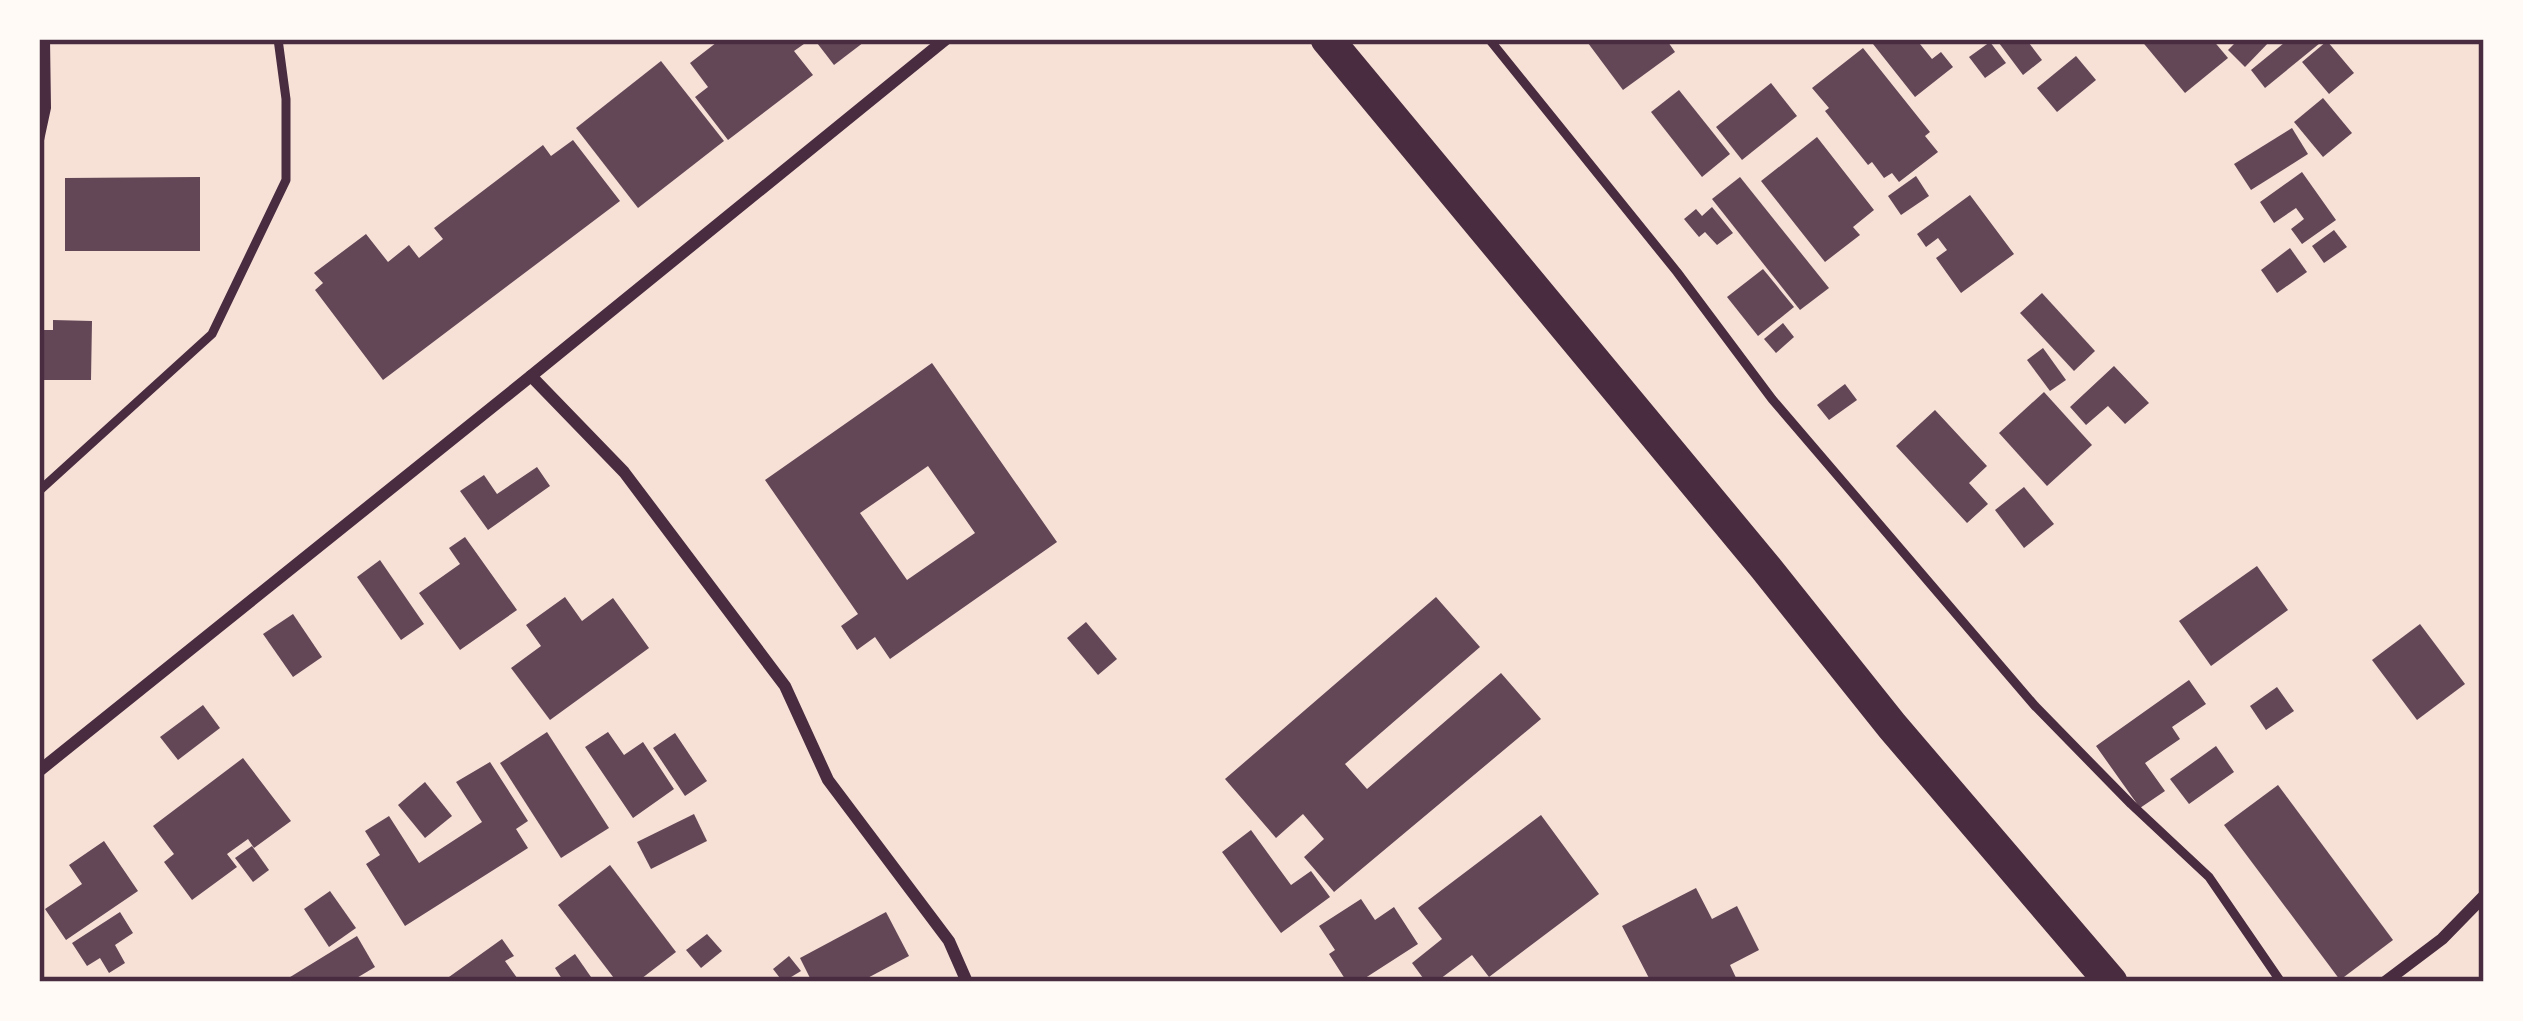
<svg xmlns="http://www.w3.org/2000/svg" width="2523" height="1021" viewBox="0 0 2523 1021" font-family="'Fira Sans Condensed',sans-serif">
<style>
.building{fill:#644757;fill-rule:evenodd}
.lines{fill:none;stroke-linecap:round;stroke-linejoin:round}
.path{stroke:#4a2c40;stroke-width:8}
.service{stroke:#4a2c40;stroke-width:9}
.minor{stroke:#4a2c40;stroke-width:12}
.trunk{stroke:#4a2c40;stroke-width:33}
.neatline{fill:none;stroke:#4a2c40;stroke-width:4.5}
</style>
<rect width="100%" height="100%" fill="#f7e1d7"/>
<g class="building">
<path d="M721 39H811L794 51 813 75 728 140 695 97 708 87 690 63Z"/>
<path d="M814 39H868L834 65Z"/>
<path d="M1585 39H1666L1675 52 1623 90Z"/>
<path d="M1880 39H1916L1932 59 1941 52 1953 67 1915 97 1873 44Z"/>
<path d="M1996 39H2026L2042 60 2023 75Z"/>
<path d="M2140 39H2212L2228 58 2185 93Z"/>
<path d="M2239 39H2272L2245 67 2228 50Z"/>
<path d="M2289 39H2325L2265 88 2251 70Z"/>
<path d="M2327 41 2354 73 2329 94 2302 62Z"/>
<path d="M1990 42 2006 63 1985 78 1969 57Z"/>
<path d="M1863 48 1930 132 1925 136 1938 152 1899 182 1892 173 1884 178 1872 162 1868 165 1825 111 1829 108 1812 88Z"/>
<path d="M2076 56 2096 80 2057 112 2037 88Z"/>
<path d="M661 61 724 141 638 208 576 128Z"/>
<path d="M1771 83 1797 116 1742 160 1716 127Z"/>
<path d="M1679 90 1730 154 1702 177 1651 112Z"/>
<path d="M2323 98 2352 133 2323 157 2294 122Z"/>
<path d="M2292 128 2308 154 2251 190 2234 164Z"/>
<path d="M1817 137 1874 210 1853 227 1860 235 1825 262 1761 181Z"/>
<path d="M573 140 620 201 383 380 315 290 323 283 314 273 366 234 388 262 409 245 419 258 443 239 434 228 543 145 551 156Z"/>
<path d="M2302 172 2336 220 2302 244 2291 229 2304 219 2296 208 2274 223 2260 202Z"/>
<path d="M1916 176 1929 196 1901 215 1888 196Z"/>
<path d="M200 177V251H65V178Z"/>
<path d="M1740 177 1829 288 1800 310 1712 199Z"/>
<path d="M1970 195 2014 254 1961 293 1936 258 1947 250 1938 238 1926 247 1917 234Z"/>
<path d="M1712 207 1733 233 1717 245 1705 232 1699 237 1684 219 1696 209 1702 216Z"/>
<path d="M2334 230 2347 247 2324 263 2312 246Z"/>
<path d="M2290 248 2307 272 2277 293 2261 270Z"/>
<path d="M1763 269 1794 307 1758 336 1727 297Z"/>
<path d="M2042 293 2095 351 2074 371 2020 313Z"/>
<path d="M53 320 92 321 91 380H44V393H39V330H53Z"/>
<path d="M1783 323 1794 337 1776 353 1764 339Z"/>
<path d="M2043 348 2066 380 2050 391 2027 360Z"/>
<path d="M932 363 1057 542 890 659 875 637 857 650 841 626 858 614 765 480ZM928 466 975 533 907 580 860 513Z"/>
<path d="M2114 366 2149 403 2125 424 2108 406 2086 425 2070 407Z"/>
<path d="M1845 384 1857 400 1829 420 1817 405Z"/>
<path d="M2044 392 2092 445 2047 486 1999 433Z"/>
<path d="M1935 410 1987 466 1969 483 1988 504 1967 523 1896 446Z"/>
<path d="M537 467 550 486 488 530 460 491 484 475 497 494Z"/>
<path d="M2024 487 2054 524 2024 548 1995 510Z"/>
<path d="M465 537 517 610 460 650 419 593 460 564 449 548Z"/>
<path d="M380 560 424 624 401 640 357 577Z"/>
<path d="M2257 566 2288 610 2211 666 2179 621Z"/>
<path d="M565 597 582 621 613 598 649 648 550 720 511 668 541 646 526 625Z"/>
<path d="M1436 597 1480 647 1345 764 1367 789 1501 673 1541 719 1334 892 1304 857 1324 839 1303 814 1276 838 1225 779Z"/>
<path d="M293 614 322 657 293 677 263 634Z"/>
<path d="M1086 622 1117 659 1098 675 1067 638Z"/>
<path d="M2420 624 2465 684 2417 720 2372 660Z"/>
<path d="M2189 680 2206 704 2172 727 2180 739 2145 763 2165 791 2140 808 2096 746Z"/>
<path d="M2277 687 2294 711 2266 730 2250 706Z"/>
<path d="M203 705 220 728 178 760 160 737Z"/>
<path d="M547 732 609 828 561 858 500 763Z"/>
<path d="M608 732 624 755 643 742 674 789 633 818 585 747Z"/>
<path d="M675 733 707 781 685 796 653 748Z"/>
<path d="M2216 746 2234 772 2189 804 2170 779Z"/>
<path d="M243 758 291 821 254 848 248 839 227 854 237 867 192 900 164 862 174 854 153 826Z"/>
<path d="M490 762 528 821 516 829 528 848 405 926 366 864 380 855 365 831 389 816 419 863 482 822 456 782Z"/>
<path d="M425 782 452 816 425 838 398 805Z"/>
<path d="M2278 785 2393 940 2340 980 2224 825Z"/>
<path d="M694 814 707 841 651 869 637 842Z"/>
<path d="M1541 815 1599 894 1489 977 1472 955 1436 982H1426L1412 963 1442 939 1418 908Z"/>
<path d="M1251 830 1291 885 1311 871 1330 897 1281 933 1222 852Z"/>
<path d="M104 841 138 891 66 940 45 909 82 884 69 865Z"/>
<path d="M252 846 269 870 253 882 235 858Z"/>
<path d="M610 865 676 952 637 982H617L558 905Z"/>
<path d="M1696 888 1712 919 1737 906 1759 950 1730 965 1738 982H1651L1622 926Z"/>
<path d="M330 891 356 928 329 947 304 909Z"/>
<path d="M1361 899 1375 920 1394 907 1418 944 1359 982H1347L1329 954 1335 950 1319 926Z"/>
<path d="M120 912 133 933 115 945 125 963 109 973 100 958 87 966 72 943Z"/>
<path d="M886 912 909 956 860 982H812L800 958Z"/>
<path d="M707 934 722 951 701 968 686 950Z"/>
<path d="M357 936 375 967 350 982H282Z"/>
<path d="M502 939 514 956 505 961 520 982H442Z"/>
<path d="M575 954 591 977 583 982H564L555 968Z"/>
<path d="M789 956 801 971 783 982 773 969Z"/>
</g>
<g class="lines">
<path class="path" d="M39 145 47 108 46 39"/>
<g class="service">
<path d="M1489 39 1677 272 1772 399 2035 706 2131 804 2209 877 2281 982"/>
<path d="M39 491 212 334 286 180V99L278 39"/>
</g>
<g class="minor">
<path d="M531 376 624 472 785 686 828 780 949 941 967 982"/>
<path d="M39 771 531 376 946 39"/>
<path d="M2385 982 2442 939 2484 896"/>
</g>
<path class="trunk" d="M1327 39 1765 567 1892 726 2111 982"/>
</g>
<rect width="2523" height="1021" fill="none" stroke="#fffaf5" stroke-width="84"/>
<rect x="42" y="42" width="2439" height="937" class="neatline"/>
</svg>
